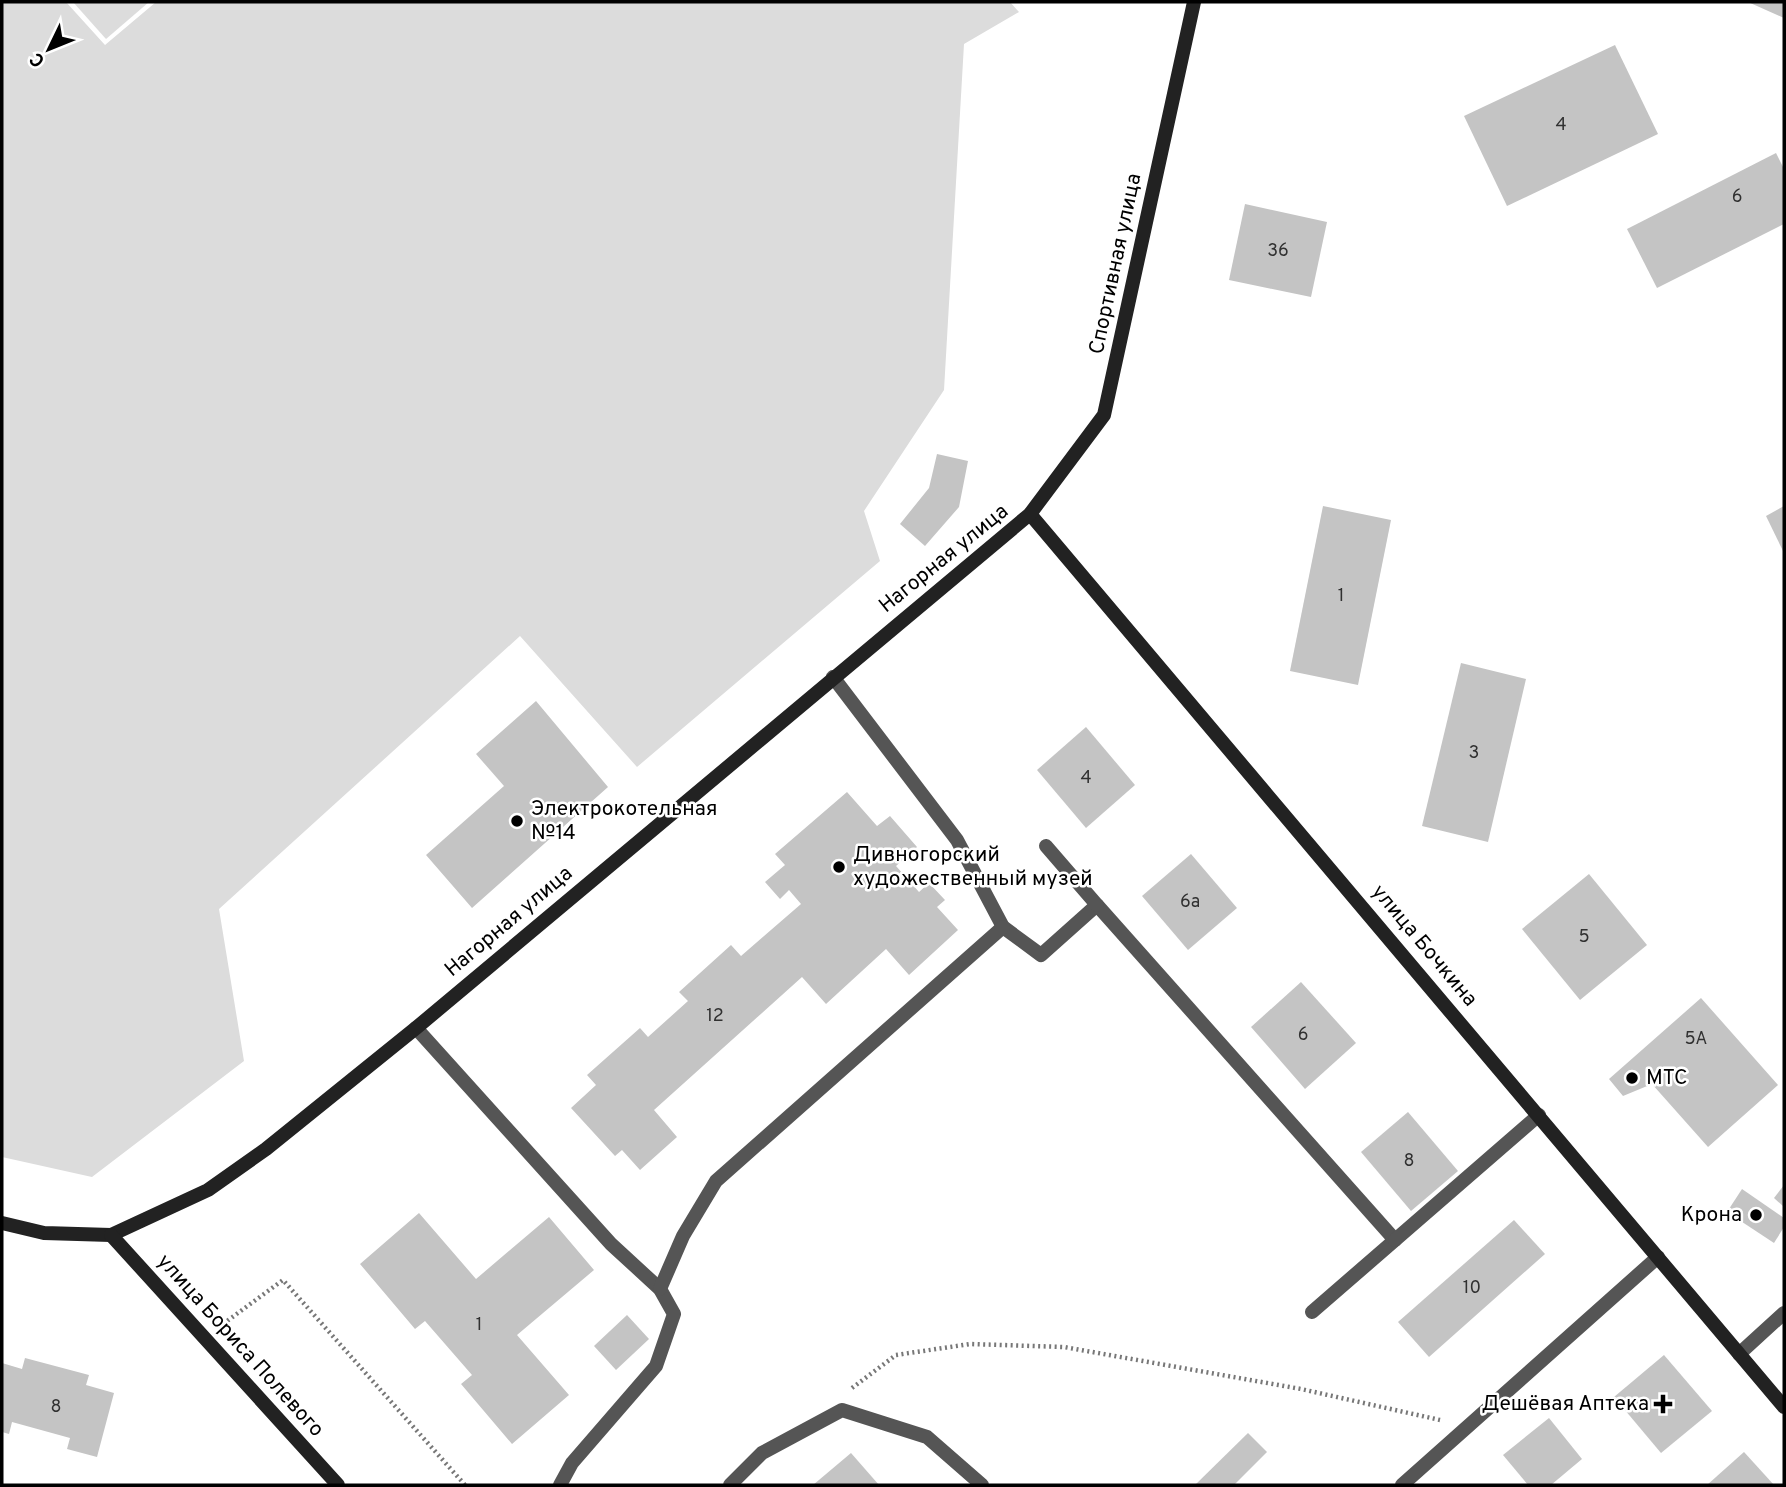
<svg xmlns="http://www.w3.org/2000/svg" width="1786" height="1487" viewBox="0 0 1786 1487" font-family="Overpass,sans-serif">
<style>
.green{fill:#dcdcdc}
.building{fill:#c4c4c4}
.lines{fill:none;stroke-linecap:round;stroke-linejoin:round}
.path{stroke:#777;stroke-width:4.5;stroke-dasharray:2 3.5;stroke-linecap:butt}
.lane{stroke:#555;stroke-width:14}
.street{stroke:#555;stroke-width:14}
.secondary{stroke:#222;stroke-width:14}
.poi-dot{fill:#000;stroke:#fff;stroke-width:2.5}
.labels{text-anchor:middle;dominant-baseline:central;stroke-width:5;stroke-linejoin:round;paint-order:stroke}
.number-label{font-size:18px;fill:#313131}
.street-label{font-size:21px;fill:#000;stroke:#fff}
.poi-label{font-size:21px;fill:#000;stroke:#fff;text-anchor:start}
</style>
<rect width="100%" height="100%" fill="#fff"/>
<g class="green">
<path d="M2 2H66L105 45 156 2H1010L1019 12 964 44 944 390 864 511 880 561 637 767 520 636 219 909 244 1061 92 1177 2 1157Z"/>
<path d="M73 2H149L106 39Z"/>
</g>
<g class="building">
<path d="M1748 2H1784V18Z"/>
<path d="M1615 45 1658 134 1507 206 1464 116Z"/>
<path d="M1776 153 1784 169V224L1657 288 1627 229Z"/>
<path d="M1245 204 1327 222 1311 297 1229 280Z"/>
<path d="M937 454 968 461 959 507 925 546 900 524 929 488Z"/>
<path d="M1323 506 1391 520 1358 685 1290 671Z"/>
<path d="M1784 506V553L1766 516Z"/>
<path d="M1461 663 1526 679 1488 842 1422 826Z"/>
<path d="M536 701 608 787 472 908 426 855 504 786 476 754Z"/>
<path d="M1086 727 1135 785 1086 828 1037 770Z"/>
<path d="M847 792 877 826 890 816 917 847 896 866 919 892 929 883 945 900 937 907 958 930 909 975 886 949 826 1004 802 977 654 1110 677 1137 640 1170 622 1150 615 1156 571 1108 596 1085 587 1075 640 1028 648 1037 688 1001 679 992 731 945 741 956 801 904 789 890 780 899 765 882 785 865 775 854Z"/>
<path d="M1191 854 1237 908 1188 950 1142 896Z"/>
<path d="M1589 874 1647 945 1580 1000 1522 929Z"/>
<path d="M1301 982 1356 1043 1305 1089 1251 1027Z"/>
<path d="M1701 998 1778 1085 1708 1147 1652 1084 1623 1096 1609 1079Z"/>
<path d="M1408 1112 1458 1171 1411 1211 1361 1152Z"/>
<path d="M1784 1185V1207L1774 1198Z"/>
<path d="M1742 1189 1784 1218V1227L1774 1243 1727 1212Z"/>
<path d="M419 1213 476 1279 549 1217 594 1270 517 1335 569 1395 512 1444 461 1384 472 1375 425 1321 415 1329 360 1264Z"/>
<path d="M1514 1220 1545 1254 1429 1357 1398 1322Z"/>
<path d="M627 1315 649 1339 616 1370 594 1346Z"/>
<path d="M1664 1355 1712 1411 1661 1453 1614 1397Z"/>
<path d="M25 1358 89 1375 86 1385 114 1393 97 1457 67 1449 70 1438 12 1422 9 1434 2 1432V1363L22 1369Z"/>
<path d="M1549 1418 1582 1459 1551 1485H1528L1503 1455Z"/>
<path d="M1248 1433 1267 1452 1234 1485H1195Z"/>
<path d="M1744 1452 1774 1485H1707Z"/>
<path d="M851 1453 879 1485H813Z"/>
</g>
<g class="lines">
<g class="path">
<path d="M223 1324 283 1280 465 1485"/>
<path d="M852 1388 896 1355 970 1344 1064 1347 1301 1389 1440 1420"/>
</g>
<g class="lane">
<path d="M833 677 957 840 1003 927 1041 955 1097 905 1395 1240 1312 1312"/>
<path d="M1046 846 1097 905"/>
<path d="M416 1028 611 1244 660 1289 674 1314 656 1366 572 1463 560 1485"/>
<path d="M1395 1240 1539 1115"/>
<path d="M660 1289 683 1236 716 1181 1003 927"/>
<path d="M730 1485 762 1453 842 1410 927 1437 982 1485"/>
<path d="M1402 1485 1658 1257"/>
</g>
<path class="street" d="M1739 1354 1784 1313"/>
<g class="secondary">
<path d="M1030 514 1784 1407"/>
<path d="M2 1223 44 1233 111 1235 208 1190 266 1149 416 1028 1030 514 1104 415 1194 2"/>
<path d="M111 1235 338 1485"/>
</g>
</g>
<g class="poi-dot">
<circle cx="517" cy="821" r="7"/>
<circle cx="839" cy="867" r="7"/>
<circle cx="1632" cy="1078" r="7"/>
<circle cx="1756" cy="1215" r="7"/>
<path d="M1659.5 1393.5h7v7h7v7h-7v7h-7v-7h-7v-7h7z"/>
</g>
<g class="labels">
<g class="number-label">
<text x="1561" y="125">4</text>
<text x="1737" y="197">6</text>
<text x="1278" y="251">36</text>
<text x="1341" y="596">1</text>
<text x="1474" y="753">3</text>
<text x="1086" y="778">4</text>
<text x="1190" y="902">6а</text>
<text x="1584" y="937">5</text>
<text x="715" y="1016">12</text>
<text x="1303" y="1035">6</text>
<text x="1696" y="1039">5А</text>
<text x="1409" y="1161">8</text>
<text x="1472" y="1288">10</text>
<text x="479" y="1325">1</text>
<text x="56" y="1407">8</text>
</g>
<g class="street-label">
<text transform="translate(1116 264) rotate(-78)">Спортивная улица</text>
<text transform="translate(944 559) rotate(-39)">Нагорная улица</text>
<text transform="translate(509 922) rotate(-40)">Нагорная улица</text>
<text transform="translate(1424 946) rotate(50)">улица Бочкина</text>
<text transform="translate(240 1346) rotate(48)">улица Бориса Полевого</text>
</g>
<g class="poi-label">
<text x="531" y="809">Электрокотельная<tspan x="531" dy="24">№14</tspan></text>
<text x="853" y="855">Дивногорский<tspan x="853" dy="24">художественный музей</tspan></text>
<text x="1646" y="1078">МТС</text>
<text x="1742" y="1215" text-anchor="end">Крона</text>
<text x="1649" y="1404" text-anchor="end">Дешёвая Аптека</text>
</g>
</g>
<rect width="1786" height="1487" fill="none" stroke="#000000" stroke-width="7"/>
<g transform="translate(49 49) rotate(227)" stroke="#ffffff" stroke-width="5" paint-order="stroke">
<path d="M0-5L12 26L0 18L-12 26Z" fill="#000000"/>
<text y="-10" font-size="19" font-weight="bold" text-anchor="middle" fill="#000000">С</text>
</g>
</svg>
